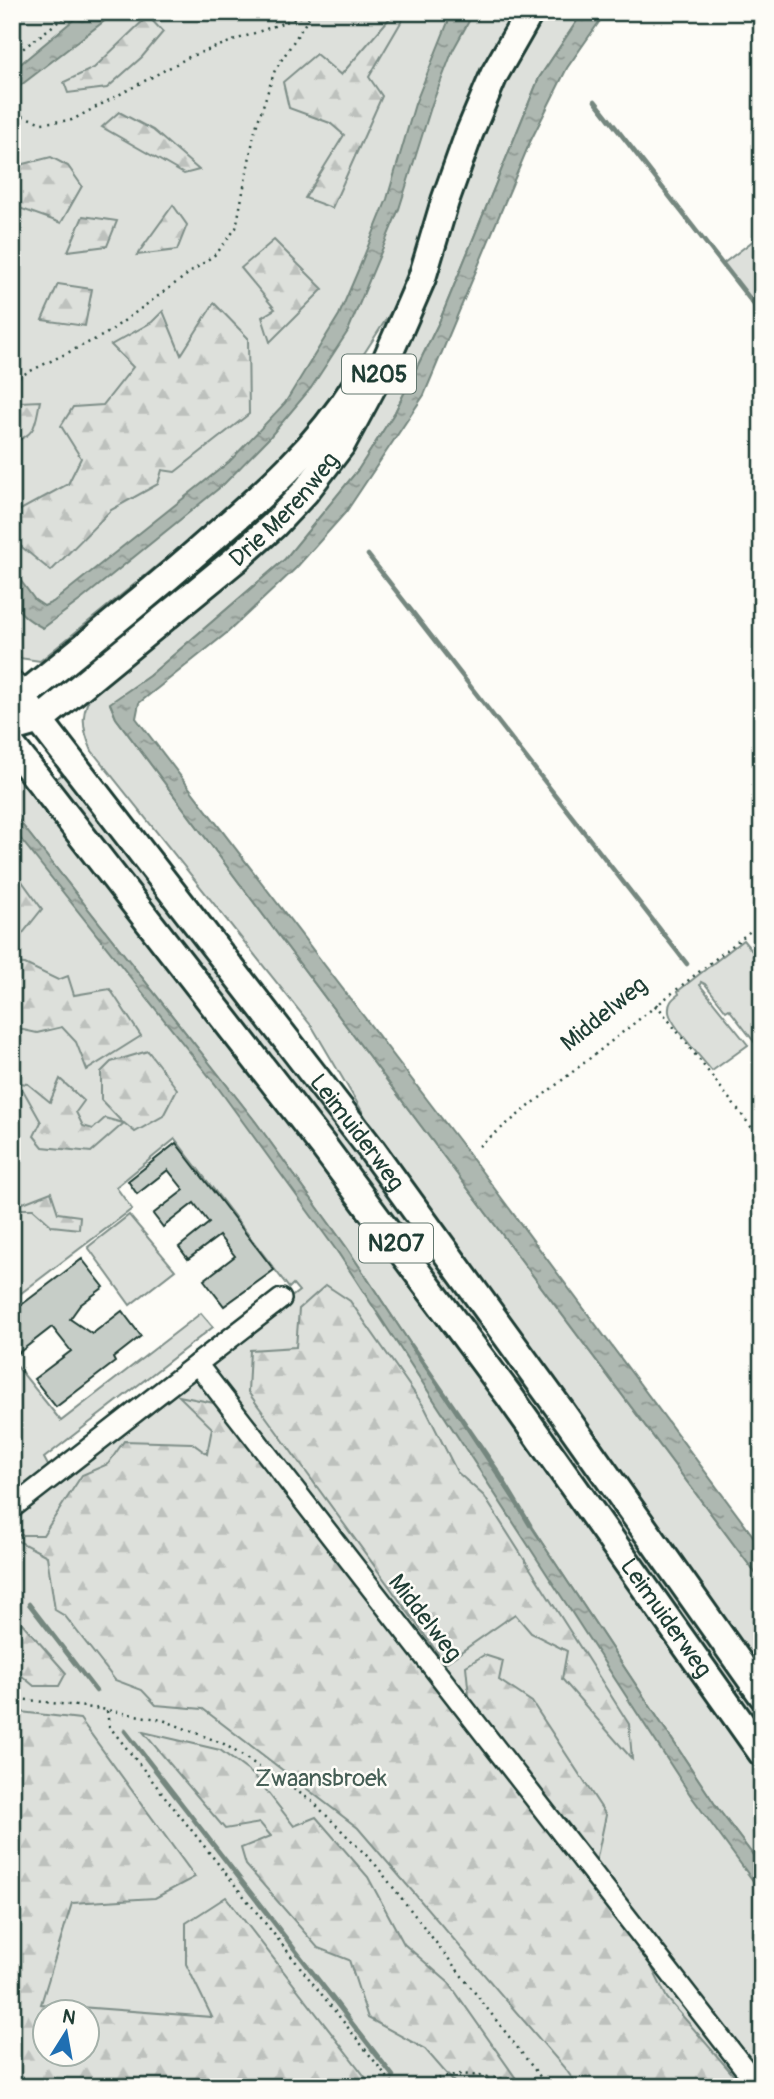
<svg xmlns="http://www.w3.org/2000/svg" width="774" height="2099" viewBox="0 0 774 2099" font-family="Pangolin,sans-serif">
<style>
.green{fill:#dde0db;stroke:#7e8e88;stroke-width:2;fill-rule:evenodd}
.forest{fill:url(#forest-firs);stroke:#7e8e88;stroke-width:2;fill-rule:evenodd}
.water{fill:url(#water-ripples);stroke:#75877f;stroke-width:2}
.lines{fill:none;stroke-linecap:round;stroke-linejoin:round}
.stream{stroke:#75877f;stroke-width:4.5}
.building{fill:#c6cdc7;stroke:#1f3d34;stroke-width:2}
.minor-casing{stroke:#1f3d34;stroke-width:24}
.major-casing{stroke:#1f3d34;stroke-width:32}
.path{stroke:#1f3d34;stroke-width:2.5;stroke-dasharray:2 5;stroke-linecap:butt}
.minor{stroke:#fdfcf7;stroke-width:19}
.major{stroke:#fdfcf7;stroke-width:26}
.labels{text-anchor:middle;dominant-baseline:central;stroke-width:5;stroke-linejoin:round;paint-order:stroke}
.shield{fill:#fdfcf7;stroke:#62766e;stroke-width:2}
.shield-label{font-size:23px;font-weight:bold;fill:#1f3d34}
.street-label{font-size:24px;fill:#1f3d34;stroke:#fdfcf7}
.park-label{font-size:24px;fill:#455e55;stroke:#fdfcf7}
</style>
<defs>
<pattern id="forest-firs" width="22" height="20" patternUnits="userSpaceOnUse" patternTransform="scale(1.75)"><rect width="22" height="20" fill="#dde0db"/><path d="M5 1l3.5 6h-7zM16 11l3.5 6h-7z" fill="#bdc1bd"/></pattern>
<pattern id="water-ripples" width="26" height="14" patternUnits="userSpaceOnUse" patternTransform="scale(1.75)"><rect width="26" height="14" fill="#aeb8b1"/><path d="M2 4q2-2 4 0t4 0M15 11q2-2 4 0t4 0" fill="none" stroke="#8d9791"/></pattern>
</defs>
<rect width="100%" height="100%" fill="#fdfcf7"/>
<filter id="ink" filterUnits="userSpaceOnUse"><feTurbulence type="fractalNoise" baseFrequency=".0143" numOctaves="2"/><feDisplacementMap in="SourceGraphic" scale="14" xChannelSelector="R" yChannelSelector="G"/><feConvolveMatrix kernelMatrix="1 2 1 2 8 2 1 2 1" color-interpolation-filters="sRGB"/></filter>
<g filter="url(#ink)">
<g class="green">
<path d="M12 12H520L437 196 394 307 338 394 304 438 248 492 40 661 12 657Z"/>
<path d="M539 12H583L539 78 440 320 395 412 358 470 285 559 149 676 110 704 116 718 762 1582V1680L392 1162 313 1028 92 751C80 724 81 712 95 686L311 494 487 109Z"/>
<path d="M762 234V312L724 263Z"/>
<path d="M12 760 461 1341 664 1635 762 1768V1867L716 1806 347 1248 255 1121 12 812Z"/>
<path d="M68 770 462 1287 484 1331 448 1295 51 783Z"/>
<path d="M12 823 343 1246 337 1251 762 1880V2087H12V1360L61 1421 201 1313 213 1327 44 1458 56 1480 299 1291 293 1284 289 1288 175 1139 116 1187 132 1209 12 1300ZM46 2011H88V2054H46Z"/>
<path d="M743 940 762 963V1028L759 1033 762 1037V1052L729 1009 726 1011 705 984 701 982 700 985 748 1045 712 1071C703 1060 670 1024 669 1012 668 1003 672 999 679 994L678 991Z"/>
<path d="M129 1215 175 1270 130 1305 88 1247Z"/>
<path d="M518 1380 556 1416 762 1708V1739L540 1424Z"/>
</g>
<g class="forest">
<path d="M395 12H407L369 77 382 96 332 208 305 198 344 135 330 123 289 108 283 82 316 54 341 75Z"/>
<path d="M148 16 163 32 142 57 107 88 68 93 64 82 94 68Z"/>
<path d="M119 112 153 130 199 170 184 174 102 127Z"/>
<path d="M12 155 16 166 51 157 68 166 82 186 61 223 19 208 12 201Z"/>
<path d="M173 205 187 225 177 250 137 255Z"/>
<path d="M83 216 117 221 107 246 68 251Z"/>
<path d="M274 240 323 289 270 342 262 317 275 309 241 268Z"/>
<path d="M58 284 92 289 85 326 42 320Z"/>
<path d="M214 303 248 338 249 414 175 472 162 470 158 484 111 510 51 571 12 539V509L15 513 68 484 81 458 61 426 73 407 103 405 133 367 111 345 152 322 163 311 181 355Z"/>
<path d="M40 401C35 424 37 435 12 442V408L19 402Z"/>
<path d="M12 861 19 877 42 909 19 938 12 939Z"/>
<path d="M12 963 25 964 58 980 68 976 74 995 110 989 141 1036 87 1070 76 1042 62 1027 37 1033 14 1028Z"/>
<path d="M148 1051 177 1089 163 1116 135 1132 124 1123 91 1152 43 1147 34 1136 41 1122 19 1083 28 1084 50 1102 60 1079 84 1101 76 1112 83 1126 93 1129 105 1118 123 1123 101 1100V1072L111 1062Z"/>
<path d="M12 1192 23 1203 51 1192 58 1213 80 1216 79 1229 52 1226 33 1209H12Z"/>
<path d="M326 1285 350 1301 425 1408 457 1472 484 1496 629 1724 632 1759 562 1679 567 1651 531 1633 515 1614 445 1663 248 1392 250 1350 296 1347 299 1309Z"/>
<path d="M179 1396 214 1403 638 1940 667 1998 742 2085 578 2087 567 2071 358 1828 203 1709 156 1705 142 1690 115 1680 65 1616 55 1610 47 1556 12 1538V1535H43L82 1475 108 1464 124 1441 192 1443 207 1454 212 1428Z"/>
<path d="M22 1623 66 1673 59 1686H34L22 1676 12 1681V1630Z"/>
<path d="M484 1655 503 1661 499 1680 532 1702 606 1815 595 1867 470 1706 466 1666Z"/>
<path d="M12 1711 80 1719 195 1877 155 1898 72 1903 41 2004 212 2017 186 1964V1923L226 1897 373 2087H12ZM46 2011H88V2054H46Z"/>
<path d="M143 1732 220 1750 255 1776 294 1826 316 1817 368 1877 404 1944 449 1983 522 2087H458L425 2049 368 2018 349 1960 318 1948 246 1865 241 1848 271 1836 260 1823 225 1829Z"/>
</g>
<g class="water">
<path d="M83 12H116L12 92V71Z"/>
<path d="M452 12H474L453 50 432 104 399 209 348 331 311 388 269 438 223 485 82 599 43 628C11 611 12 602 12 569L35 600 44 606 53 602 229 462 285 403 339 315 360 266 387 199 415 104Z"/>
<path d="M583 12H606L567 68 530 142 424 395 346 512 296 568 228 632 139 703 136 718 471 1157 762 1548V1582L116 718 110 703 149 676 285 559 358 470 395 412 440 320 539 78Z"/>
<path d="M12 812 255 1121 347 1248 716 1806 762 1867V1893L691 1796 339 1254 219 1089 12 828Z"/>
</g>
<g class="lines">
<g class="stream">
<path d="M595 101 762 315"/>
<path d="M368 555 687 964"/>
<path d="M411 1345 497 1470 530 1525"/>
<path d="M29 1604 96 1691"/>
<path d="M125 1731 393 2076"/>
</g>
</g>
<g class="building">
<path d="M176 1143 274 1270 224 1306 204 1280 235 1256 219 1236 188 1259 179 1247 209 1223 194 1203 163 1227 153 1214 184 1190 168 1170 137 1194 128 1181Z"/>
<path d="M82 1259 104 1287 80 1305 70 1319 92 1334 122 1311 141 1336 113 1358 115 1362 56 1407 34 1379 71 1351 52 1327 12 1358V1312Z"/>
</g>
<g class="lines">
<defs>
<g id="minor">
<path d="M197 1364 281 1299"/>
<path d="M12 1508 197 1364 759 2087"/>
</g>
<g id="major">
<path id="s1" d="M12 685 371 1149 561 1411 762 1695"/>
<path d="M13 711 22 697C84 647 146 597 206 544 264 494 317 448 358 382"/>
<path id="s2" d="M12 728 40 720 235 560 274 525 305 492 341 445 384 365 422 278 445 201 469 134 494 75 530 12"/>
<path id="s3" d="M12 746 324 1147 510 1397 762 1753"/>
</g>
</defs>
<use href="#minor" class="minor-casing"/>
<use href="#major" class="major-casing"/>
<g class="path">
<path d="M12 57 71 12"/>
<path d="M12 107 20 115 42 123 72 120 191 56 313 12"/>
<path d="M12 380 106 334 217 253 236 228 255 130 275 70 312 13"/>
<path d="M656 1004 762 1141"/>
<path d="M479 1146 762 922"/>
<path d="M12 1698 101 1709 163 1720 224 1744 312 1801 375 1864 548 2087"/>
<path d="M107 1711 109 1726 395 2087"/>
<path d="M397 2087 461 2074 507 2079 537 2087"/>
</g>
<use href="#minor" class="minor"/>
<use href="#major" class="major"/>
</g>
</g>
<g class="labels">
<g class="shield">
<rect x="342" y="354.5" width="74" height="39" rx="5"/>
<rect x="359" y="1223.5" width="74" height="39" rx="5"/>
</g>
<g class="shield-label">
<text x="379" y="374">N205</text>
<text x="396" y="1243">N207</text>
</g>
<g class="street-label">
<text stroke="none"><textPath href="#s2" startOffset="352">Drie Merenweg</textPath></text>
<text transform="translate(604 1014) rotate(-39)">Middelweg</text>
<text stroke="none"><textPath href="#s1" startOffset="565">Leimuiderweg</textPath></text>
<text transform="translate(425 1618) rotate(52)">Middelweg</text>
<text stroke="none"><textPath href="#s3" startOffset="1090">Leimuiderweg</textPath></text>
</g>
<g class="park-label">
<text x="321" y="1778">Zwaansbroek</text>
</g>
</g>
<rect width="774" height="2099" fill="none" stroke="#fdfcf7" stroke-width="42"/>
<rect x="21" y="21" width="732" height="2057" fill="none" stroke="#1f3d34" stroke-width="2.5" filter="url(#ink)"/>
<g transform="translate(66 2033) rotate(11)"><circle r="33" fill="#fdfcf7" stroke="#a4b0a9" stroke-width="2"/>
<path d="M0-5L12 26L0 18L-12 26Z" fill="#1f6fb2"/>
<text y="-10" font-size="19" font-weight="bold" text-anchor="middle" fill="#1f3d34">N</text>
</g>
</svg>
